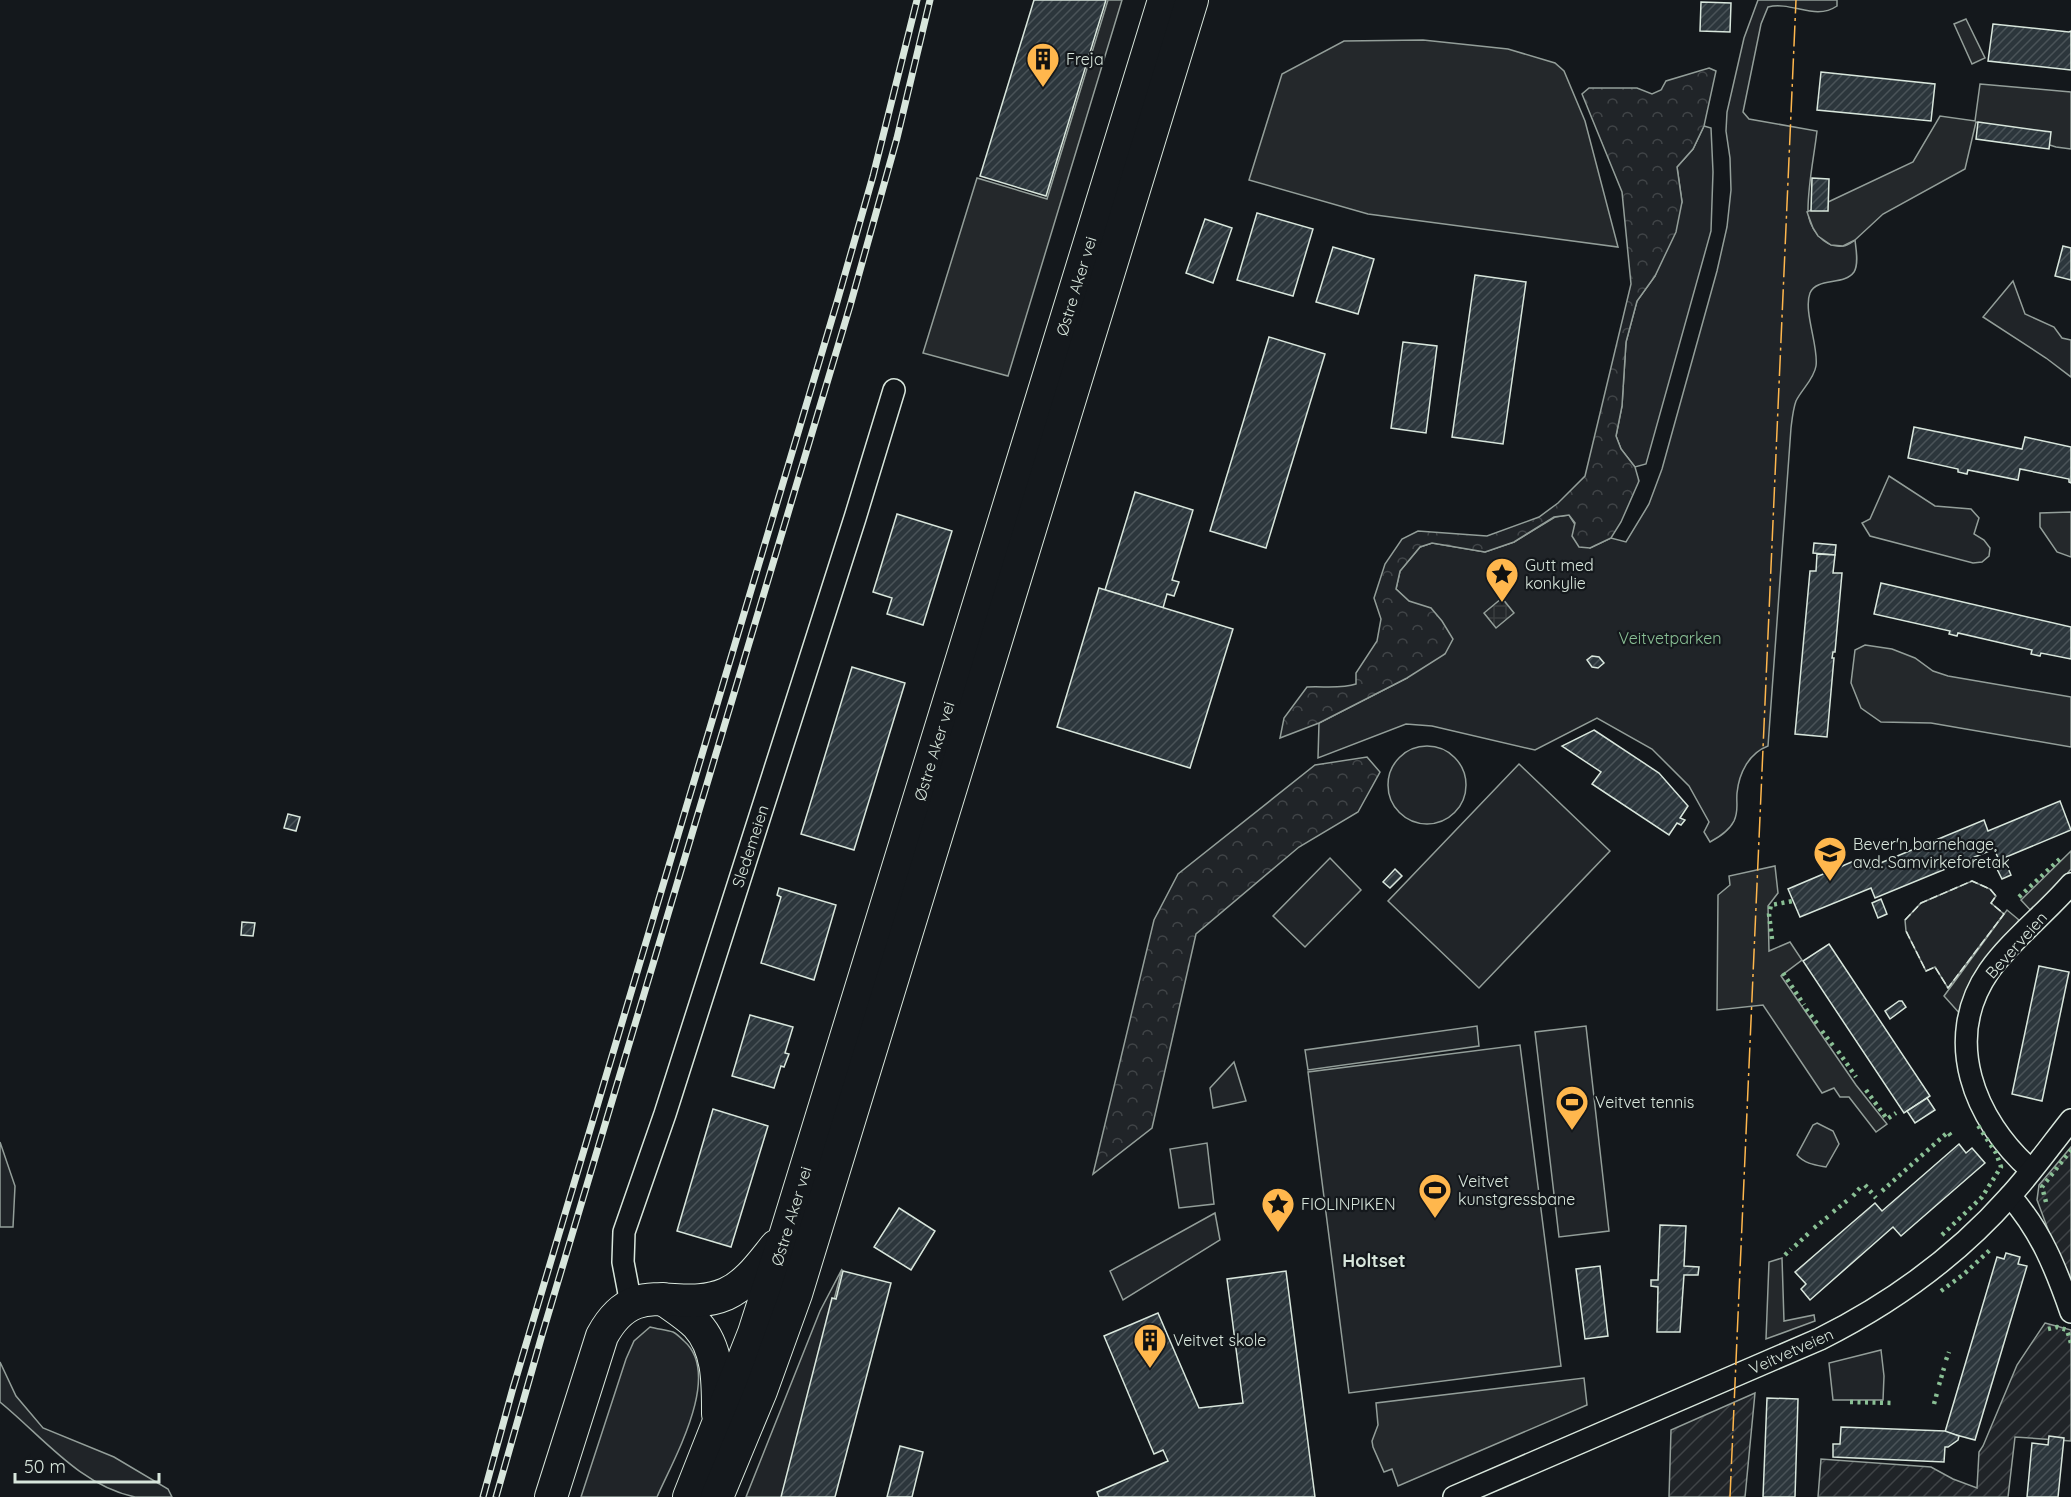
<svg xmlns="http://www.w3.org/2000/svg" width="2071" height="1497" viewBox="0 0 2071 1497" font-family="Quicksand,sans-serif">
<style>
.green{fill:#202428;stroke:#939e99;stroke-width:1.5}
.forest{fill:url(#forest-crowns);stroke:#939e99;stroke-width:1.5}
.garden{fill:url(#garden-furrows);stroke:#939e99;stroke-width:1.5}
.parking{fill:#24282b;stroke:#939e99;stroke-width:1.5}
.plaza{fill:url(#plaza-grid);stroke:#939e99;stroke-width:1.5}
.building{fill:url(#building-hatch);stroke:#d8e6dc;stroke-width:1.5}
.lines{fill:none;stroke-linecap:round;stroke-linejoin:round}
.minor-casing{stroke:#d8e6dc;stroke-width:24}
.highway-casing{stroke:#d8e6dc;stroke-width:34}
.minor{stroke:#14181c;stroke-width:21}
.highway{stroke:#14181c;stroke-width:32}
.rail-casing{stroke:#d8e6dc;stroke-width:7}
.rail{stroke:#14181c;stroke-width:4.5;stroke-dasharray:14;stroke-linecap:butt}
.hedge{stroke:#8ac095;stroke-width:4.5;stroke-dasharray:3 4.5;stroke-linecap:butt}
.fence{stroke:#d8e6dc;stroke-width:1.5;stroke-dasharray:8 3;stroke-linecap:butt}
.power{stroke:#ffb74d;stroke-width:1.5;stroke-dasharray:21 4.5 3 4.5;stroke-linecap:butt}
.labels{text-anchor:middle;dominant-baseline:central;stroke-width:4.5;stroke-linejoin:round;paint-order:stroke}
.poi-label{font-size:16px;fill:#d8e6dc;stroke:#14181c;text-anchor:start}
.street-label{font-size:16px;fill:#d8e6dc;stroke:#14181c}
.park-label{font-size:16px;fill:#8ac095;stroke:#14181c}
.neighbourhood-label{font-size:18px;font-weight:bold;fill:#d8e6dc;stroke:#14181c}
</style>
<defs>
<pattern id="forest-crowns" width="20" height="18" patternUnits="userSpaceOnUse" patternTransform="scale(1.5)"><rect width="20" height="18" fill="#202428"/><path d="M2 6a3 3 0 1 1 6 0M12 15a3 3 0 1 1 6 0" fill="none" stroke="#404447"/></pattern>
<pattern id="garden-furrows" width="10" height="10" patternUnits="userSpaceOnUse" patternTransform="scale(1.5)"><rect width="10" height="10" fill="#202428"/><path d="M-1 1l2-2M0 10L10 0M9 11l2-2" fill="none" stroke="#404447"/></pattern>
<pattern id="plaza-grid" width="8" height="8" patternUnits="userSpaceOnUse" patternTransform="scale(1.5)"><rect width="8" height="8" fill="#24282b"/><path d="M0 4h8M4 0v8" fill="none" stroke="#393d3f"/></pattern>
<pattern id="building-hatch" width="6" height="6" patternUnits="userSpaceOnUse" patternTransform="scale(1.5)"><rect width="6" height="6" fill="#2c363c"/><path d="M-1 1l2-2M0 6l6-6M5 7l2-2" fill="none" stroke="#4a5358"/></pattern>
</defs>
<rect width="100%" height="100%" fill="#14181c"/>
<g class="green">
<path d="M1758 0H1837V6C1815 21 1792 1 1768 7L1761 24 1743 112 1749 119 1817 131C1814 157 1808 184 1808 210 1808 227 1824 249 1843 246 1847 246 1852 242 1855 240 1856 249 1859 264 1854 272 1844 286 1817 277 1810 293 1803 311 1819 347 1816 366 1814 379 1802 389 1796 401 1793 409 1792 420 1791 428L1768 746C1749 753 1739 773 1737 793 1736 804 1739 810 1734 821 1729 831 1719 837 1710 842L1704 832 1709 822 1689 786 1652 749 1597 718 1535 750 1432 726 1406 724 1318 758 1319 723 1407 678 1411 603 1396 589 1400 571 1420 547 1432 543 1485 552 1514 542 1555 517 1569 515 1590 548 1611 538 1626 542 1649 504 1662 469 1717 271 1727 227 1731 190 1730 158 1726 131 1727 112 1744 38Z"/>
<path d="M1704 126 1711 128 1713 172 1711 231 1646 464 1635 467 1621 449 1616 436 1622 406 1626 342 1637 301 1655 276 1682 202 1677 167 1693 149Z"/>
<path d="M2013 281 2025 314 2054 327 2062 338 2071 340V377L2046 358 1983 317Z"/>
<path d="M1889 476 1935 506 1971 509 1979 518 1974 534 1984 540 1990 548 1989 556 1982 562 1973 563 1870 536 1862 523 1870 519Z"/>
<circle cx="1427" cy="785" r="39"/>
<path d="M1519 764 1610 851 1479 988 1388 901Z"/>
<path d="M1330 858 1361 890 1305 947 1273 916Z"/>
<path d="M1972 881 1990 889 1996 896 1991 903 2004 914 1948 988 1935 967 1926 971 1906 931 1905 920 1921 903Z"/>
<path d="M1477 1026 1479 1046 1308 1070 1305 1050Z"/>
<path d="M1586 1026 1609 1231 1559 1237 1535 1032Z"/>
<path d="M1520 1045 1561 1366 1349 1393 1308 1072Z"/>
<path d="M1234 1062 1246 1101 1213 1108 1210 1088Z"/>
<path d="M1817 1123 1833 1131 1839 1144 1826 1167C1815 1165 1805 1164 1797 1155L1813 1125Z"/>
<path d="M0 1142 15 1186 13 1227H0Z"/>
<path d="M1207 1143 1214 1204 1179 1208 1170 1149Z"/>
<path d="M1215 1213 1220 1240 1123 1300 1110 1271Z"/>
<path d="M842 1269 783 1497H746L820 1311Z"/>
<path d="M650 1327C658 1329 666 1330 673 1332 677 1334 681 1338 684 1341 723 1375 673 1460 657 1497H581L626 1359 634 1341Z"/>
<path d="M1881 1350 1884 1376 1883 1400H1833L1829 1363Z"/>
<path d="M0 1362 16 1396 43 1428 114 1457 168 1489 172 1497C160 1497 146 1497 135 1497 79 1485 42 1436 0 1402Z"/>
</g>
<g class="forest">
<path d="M1709 68 1716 71 1704 126 1693 149 1677 167 1682 202 1676 232 1655 276 1637 301 1626 342 1622 406 1616 436 1621 449 1635 467 1639 481 1621 522 1611 538 1590 548 1579 547 1572 536 1575 523 1569 515 1554 517 1514 542 1485 552 1432 543 1420 547 1400 571 1396 589 1409 601 1431 608 1442 621 1453 639 1445 654 1407 678 1319 723 1280 738 1284 718 1307 687C1323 686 1341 689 1356 684V673L1377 641 1381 619 1374 598 1385 564 1402 539 1418 531 1487 536 1539 517 1558 503 1585 476 1631 284 1622 192 1582 94 1589 88H1637L1652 94 1661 90 1666 81Z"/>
<path d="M1367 757 1380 772 1358 812 1299 847 1196 934 1152 1128 1093 1174 1154 920 1178 874 1315 765Z"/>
</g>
<g class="garden">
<path d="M2071 1147V1291L2037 1200 2039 1185Z"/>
<path d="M2045 1323 2071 1330V1441L2015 1437 2008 1497H1818L1821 1459 1931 1467 1953 1479 1977 1488 1979 1452 1983 1446 2017 1365Z"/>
<path d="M1755 1393 1745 1497H1669L1671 1430Z"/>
</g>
<g class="parking">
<path d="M1108 0H1122L1008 376 923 353 977 178 1047 199Z"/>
<path d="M1966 19 1985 58 1972 64 1954 24Z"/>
<path d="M1423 40 1508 49 1555 63 1564 71 1585 121 1618 247 1368 214 1249 180 1282 74 1344 41Z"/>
<path d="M1980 84 2071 92V149L2056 147 1976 122 1965 169 1883 214 1855 240 1843 246 1831 245 1818 236 1813 228 1807 212 1913 162 1940 116 1975 121Z"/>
<path d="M2071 512V557L2057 552 2040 527V513Z"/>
<path d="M1865 645 1892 649 1915 658 1933 671 1948 676 2071 697V747L1931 723 1881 722 1861 708 1851 683 1855 650Z"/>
<path d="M2071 851V869L2034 914 2021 900Z"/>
<path d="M1775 866 1778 893 1768 906 1769 951 1790 942 1802 960 1781 976 1856 1085 1887 1124 1876 1132 1849 1097H1840L1834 1088 1822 1093 1763 1005 1717 1010 1718 895 1730 885 1729 876Z"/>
<path d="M2007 910 2019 920 1980 972 1961 1015 1944 996Z"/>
<path d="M1782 1258 1784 1321 1814 1315 1815 1321 1766 1339 1769 1262Z"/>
<path d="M1584 1378 1587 1405 1398 1486 1392 1469 1384 1472 1373 1447 1372 1441 1378 1425 1376 1403Z"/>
</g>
<path class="plaza" d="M1502 598 1514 613 1496 628 1484 613Z"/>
<g class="building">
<path d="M1034 0H1106L1046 196 980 176Z"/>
<path d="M1701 2 1731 3 1730 32 1700 31Z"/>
<path d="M1993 24 2069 32 2071 31V70L1988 61Z"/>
<path d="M1821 72 1935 84 1931 121 1817 110Z"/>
<path d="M1978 122 2051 132 2049 149 1976 139Z"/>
<path d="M1812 178 1829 179 1828 211H1811Z"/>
<path d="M1257 213 1313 229 1293 296 1237 280Z"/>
<path d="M1205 219 1232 228 1213 283 1186 273Z"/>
<path d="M2063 246 2071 248V280L2055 276Z"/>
<path d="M1333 247 1374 259 1358 314 1316 302Z"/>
<path d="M1475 275 1526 282 1503 444 1452 437Z"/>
<path d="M1269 337 1325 354 1266 548 1210 531Z"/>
<path d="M1403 342 1437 346 1426 433 1391 428Z"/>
<path d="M1914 427 2022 449 2025 437 2071 447V483L2069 482V479L2020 469 2018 480 1968 470 1967 474 1958 472V469L1908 458Z"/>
<path d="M1135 492 1193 510 1172 580 1179 582 1174 596 1167 594 1163 608 1105 590Z"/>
<path d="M897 514 952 531 923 625 887 614 892 598 873 592Z"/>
<path d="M1814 543 1836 545 1835 555 1813 553Z"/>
<path d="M1817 554 1835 555 1833 573H1842L1835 652H1833L1832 658H1834L1827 737 1795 734 1810 571H1816Z"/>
<path d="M1881 583 2071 627V659L2041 653 2040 656 2031 654 2032 650 1958 633 1957 636 1949 634 1950 631 1874 614Z"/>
<path d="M1099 588 1233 629 1190 768 1057 727Z"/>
<path d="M1592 656 1599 657 1604 663 1598 668 1592 667 1587 660Z"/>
<path d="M852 667 905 683 854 850 801 834Z"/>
<path d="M1594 730 1659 773 1688 806 1680 818 1685 820 1681 825 1677 823 1669 835 1592 784 1601 772 1562 746Z"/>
<path d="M2060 801 2071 830 1999 860 1994 849 1875 898 1871 888 1800 917 1788 889 1861 858 1866 869 1984 820 1988 831Z"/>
<path d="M288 814 300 817 296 831 284 828Z"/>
<path d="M2005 861 2011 875 2002 879 1995 865Z"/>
<path d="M1395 869 1402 876 1390 888 1383 882Z"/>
<path d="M779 888 836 905 814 980 761 963 781 897 777 895Z"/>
<path d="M1881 899 1887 914 1878 918 1872 903Z"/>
<path d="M242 922 255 923 253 936 241 935Z"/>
<path d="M1829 944 1930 1096 1904 1113 1803 961Z"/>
<path d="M2039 966 2069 972 2042 1101 2012 1094Z"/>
<path d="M1899 1001H1902L1906 1007 1890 1019 1885 1011Z"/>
<path d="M750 1015 793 1027 785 1053 789 1054 784 1067 781 1066 774 1088 732 1076Z"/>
<path d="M1927 1098 1935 1110 1915 1123 1907 1111Z"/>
<path d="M713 1109 768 1126 731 1247 677 1231Z"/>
<path d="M1959 1144 1966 1153 1972 1148 1985 1163 1901 1236 1893 1227 1810 1300 1801 1289 1806 1284 1795 1272 1875 1203 1882 1211Z"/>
<path d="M899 1208 935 1231 911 1270 874 1247Z"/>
<path d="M1660 1225 1686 1226 1684 1266 1699 1267 1698 1275H1684L1680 1332H1657L1658 1287 1651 1286V1280H1658Z"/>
<path d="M2006 1253 2020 1257 2018 1264 2027 1266 1975 1440 1945 1432 1997 1257 2004 1259Z"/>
<path d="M1600 1266 1608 1336 1585 1339 1576 1269Z"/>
<path d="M843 1271 891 1283 835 1497H781L832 1298 836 1299Z"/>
<path d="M1286 1271 1315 1497H1099L1097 1492 1168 1461 1163 1450 1154 1454 1104 1336 1158 1313 1199 1408 1243 1403 1227 1279Z"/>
<path d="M1767 1398 1798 1399 1795 1497H1763Z"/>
<path d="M1841 1427 1945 1431 1959 1436 1958 1440 1948 1447H1945L1944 1462 1833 1457V1444H1840Z"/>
<path d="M2049 1436 2064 1438 2058 1497H2027L2032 1443 2048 1445Z"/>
<path d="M900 1446 923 1452 912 1497H887Z"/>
</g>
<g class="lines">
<defs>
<g id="minor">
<path d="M2031 1170C1974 1120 1942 1039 1989 971 2011 940 2046 913 2071 884"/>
<path d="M2010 1196C2041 1231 2056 1269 2071 1312"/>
<path d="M631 1304 623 1262 624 1232 665 1114 855 518 894 390"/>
<path d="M1454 1497 1820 1339C1892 1303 1956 1257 2010 1196 2032 1172 2051 1145 2071 1120"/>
</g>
<g id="highway">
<path d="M663 1299C674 1307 687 1315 697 1325 719 1349 718 1384 718 1414"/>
<path d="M551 1497 602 1336C636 1273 677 1315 726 1294 748 1284 762 1263 776 1246"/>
<path d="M689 1497 754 1333 786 1233 1164 0"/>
<path d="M717 1497 761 1391 796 1294 1192 0"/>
</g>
</defs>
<use href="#minor" class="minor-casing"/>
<use href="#highway" class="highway-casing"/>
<use href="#minor" class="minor"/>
<use href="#highway" class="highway"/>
<defs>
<g id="rail">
<path d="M483 1497 513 1388 837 302 873 176 917 0"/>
<path d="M496 1497 542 1335 850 306 897 138 930 0"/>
</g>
</defs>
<use href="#rail" class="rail-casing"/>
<use href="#rail" class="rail"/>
<g class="hedge">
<path d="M2019 897 2062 857"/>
<path d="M1772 939 1769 914 1771 905 1793 901"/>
<path d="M1783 973 1804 1005"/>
<path d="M1806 1009 1819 1026"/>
<path d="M1822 1031 1834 1047"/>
<path d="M1838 1051 1856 1077"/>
<path d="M1866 1090 1887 1119 1896 1113"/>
<path d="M1865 1185 1876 1198"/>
<path d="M1882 1191 1948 1132 1951 1136"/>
<path d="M1853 1196 1860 1188"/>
<path d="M2046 1202 2042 1187 2071 1150"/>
<path d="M1833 1212 1849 1199"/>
<path d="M1814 1228 1830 1215"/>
<path d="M1942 1235 1982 1197 2001 1167 1996 1153 1977 1124"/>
<path d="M1795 1246 1810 1232"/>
<path d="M1785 1255 1791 1249"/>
<path d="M1941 1291 1964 1274 1992 1248"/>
<path d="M2048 1329 2057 1327 2067 1330 2071 1343"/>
<path d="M1946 1360 1949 1352"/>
<path d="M1939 1385 1944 1368"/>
<path d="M1850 1402 1893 1403"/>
<path d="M1934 1404 1937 1393"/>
</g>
<path class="fence" d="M1905 920 1921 903 1972 881 1990 889 1996 896 1991 903 2004 914 1948 988 1935 967 1926 971 1906 931"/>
<path class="power" d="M1730 1497 1796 0"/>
</g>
<defs>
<symbol id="building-pin" viewBox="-11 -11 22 30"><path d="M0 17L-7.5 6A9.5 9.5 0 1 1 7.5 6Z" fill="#ffb74d" stroke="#14181c"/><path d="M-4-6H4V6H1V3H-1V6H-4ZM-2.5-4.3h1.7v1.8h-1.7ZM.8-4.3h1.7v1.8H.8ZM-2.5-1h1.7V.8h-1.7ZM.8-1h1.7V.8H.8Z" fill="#111"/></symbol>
<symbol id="sight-pin" viewBox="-11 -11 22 30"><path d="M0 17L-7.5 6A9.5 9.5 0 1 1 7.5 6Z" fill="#ffb74d" stroke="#14181c"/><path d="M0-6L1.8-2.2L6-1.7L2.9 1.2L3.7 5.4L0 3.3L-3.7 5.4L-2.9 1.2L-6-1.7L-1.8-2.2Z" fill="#111"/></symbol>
<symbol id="school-pin" viewBox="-11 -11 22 30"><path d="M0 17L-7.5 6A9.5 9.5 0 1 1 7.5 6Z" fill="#ffb74d" stroke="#14181c"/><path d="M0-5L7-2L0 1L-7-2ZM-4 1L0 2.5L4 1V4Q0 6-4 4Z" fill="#111"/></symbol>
<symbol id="stadium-pin" viewBox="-11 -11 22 30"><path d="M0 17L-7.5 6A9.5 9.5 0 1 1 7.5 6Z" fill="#ffb74d" stroke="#14181c"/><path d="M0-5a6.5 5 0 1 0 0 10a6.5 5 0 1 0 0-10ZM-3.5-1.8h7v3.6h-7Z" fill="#111"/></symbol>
</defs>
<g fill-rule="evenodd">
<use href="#building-pin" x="1024" y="40" width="38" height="52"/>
<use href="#sight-pin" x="1483" y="555" width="38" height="52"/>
<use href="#school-pin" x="1811" y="834" width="38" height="52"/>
<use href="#stadium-pin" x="1553" y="1083" width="38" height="52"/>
<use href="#stadium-pin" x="1416" y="1171" width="38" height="52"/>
<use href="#sight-pin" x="1259" y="1185" width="38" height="52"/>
<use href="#building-pin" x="1131" y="1321" width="38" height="52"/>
</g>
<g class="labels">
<g class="poi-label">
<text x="1066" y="59">Freja</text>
<text x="1525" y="565">Gutt med<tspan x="1525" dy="18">konkylie</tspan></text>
<text x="1853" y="844">Bever'n barnehage,<tspan x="1853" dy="18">avd. Samvirkeforetak</tspan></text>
<text x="1595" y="1102">Veitvet tennis</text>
<text x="1458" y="1181">Veitvet<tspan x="1458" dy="18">kunstgressbane</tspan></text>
<text x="1301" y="1204">FIOLINPIKEN</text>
<text x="1173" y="1340">Veitvet skole</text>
</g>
<g class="street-label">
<text transform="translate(1076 286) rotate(-73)">Østre Aker vei</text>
<text transform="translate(934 751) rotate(-73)">Østre Aker vei</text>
<text transform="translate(750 846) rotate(-72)">Sledemeien</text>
<text transform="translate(2016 945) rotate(-48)">Beverveien</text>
<text transform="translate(791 1216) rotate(-73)">Østre Aker vei</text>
<text transform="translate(1791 1351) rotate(-24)">Veitvetveien</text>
</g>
<g class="park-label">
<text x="1670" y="638">Veitvetparken</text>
</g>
<g class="neighbourhood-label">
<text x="1374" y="1260">Holtset</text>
</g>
</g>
<path d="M15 1473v9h144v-9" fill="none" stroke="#d8e6dc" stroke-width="3"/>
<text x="24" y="1473" font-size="18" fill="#d8e6dc" stroke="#14181c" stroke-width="4.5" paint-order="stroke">50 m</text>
</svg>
